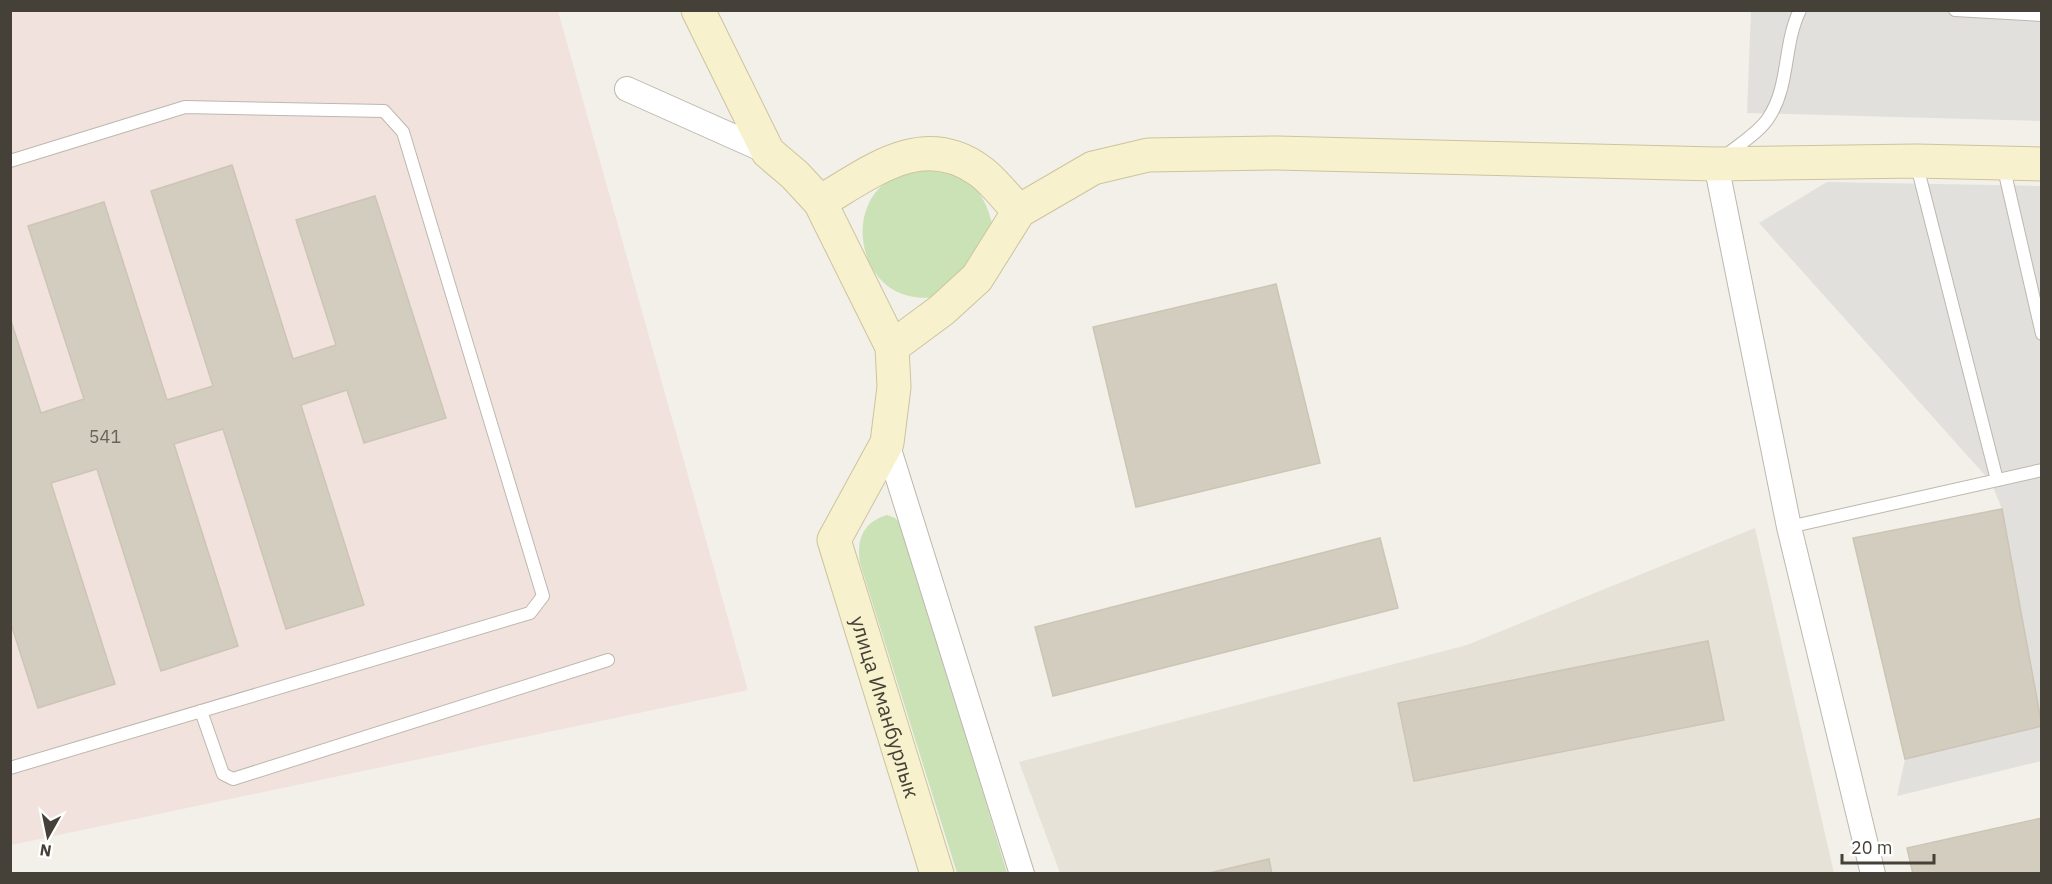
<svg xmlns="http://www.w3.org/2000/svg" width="2052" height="884" viewBox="0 0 2052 884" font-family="'IBM Plex Sans',sans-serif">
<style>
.residential{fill:#e6e2d8}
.medical{fill:#f1e2de}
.green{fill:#cbe2b7}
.parking{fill:#e1e0dd}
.building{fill:#d3cdc0;stroke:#cdc5b4;stroke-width:1.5}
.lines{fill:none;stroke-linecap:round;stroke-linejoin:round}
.lane-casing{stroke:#bdb8ad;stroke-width:14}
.street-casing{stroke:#bdb8ad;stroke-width:26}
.secondary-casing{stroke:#ccc49e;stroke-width:35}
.lane{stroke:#fff;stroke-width:12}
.street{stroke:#fff;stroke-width:24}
.secondary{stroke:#f8f1cd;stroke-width:33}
.labels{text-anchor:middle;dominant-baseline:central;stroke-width:6;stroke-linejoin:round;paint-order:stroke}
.number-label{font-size:18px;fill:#68645a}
.street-label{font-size:21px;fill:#454138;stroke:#fff}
</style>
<rect width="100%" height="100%" fill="#f2f0e9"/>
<path class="residential" d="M1755 528 1834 873H1060L1019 762 1467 645Z"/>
<path class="medical" d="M10 11H558L748 690 11 845Z"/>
<g class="green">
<path d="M923 167C967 171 987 190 994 234L944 297C929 298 916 299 902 294 859 278 848 212 885 183 896 174 909 171 923 167Z"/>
<path d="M887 515 895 518 904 528 1007 873H957L860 563C856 540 863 522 887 515Z"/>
</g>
<g class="parking">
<path d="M1751 11H2041V121L1747 113Z"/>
<path d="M1827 182 2041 186V719L2002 509 1991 482 1759 223Z"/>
<path d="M2041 726V761L1897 796 1905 759Z"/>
</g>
<g class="building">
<path d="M232 165 293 359 336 345 296 220 375 196 446 418 364 443 347 390 301 405 364 605 286 629 223 429 174 444 238 646 161 671 97 469 51 483 115 684 38 708 10 621V318L41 413 84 399 28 226 104 202 167 400 213 386 151 191Z"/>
<path d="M1276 284 1320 463 1136 507 1093 327Z"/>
<path d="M2002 509 2042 726 1905 759 1853 538Z"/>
<path d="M1380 538 1398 608 1053 696 1035 627Z"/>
<path d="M1708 641 1724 720 1414 781 1398 703Z"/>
<path d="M2042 818V874H1913L1907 848Z"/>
<path d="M1269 859 1272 874H1205Z"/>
</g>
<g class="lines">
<defs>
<g id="lane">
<path d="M1955 10 2042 15"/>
<path d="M1724 157C1738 145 1760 132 1769 117 1790 85 1783 44 1800 10"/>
<path d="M10 161 185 107 384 111 403 132 543 596 530 613 10 768"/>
<path d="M1916 162 1997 480"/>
<path d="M2003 165 2042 334"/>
<path d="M1789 527 2042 470"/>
<path d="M201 711 223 774 233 779 608 660"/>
</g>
<g id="street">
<path d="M627 89 768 152"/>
<path d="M1716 164 1789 527 1873 874"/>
<path d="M887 443 1022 874"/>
</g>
<g id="secondary">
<path id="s1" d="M698 10 768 152 795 175 820 202 892 347 894 387 887 443 834 540 937 874"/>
<path d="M820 202C871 172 923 129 980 171 994 181 1006 198 1019 211"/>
<path d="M892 347 942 310 977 278 1019 211 1093 168 1148 155 1277 153 1716 164 1916 161 2042 164"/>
</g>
</defs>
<use href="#lane" class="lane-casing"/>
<use href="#street" class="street-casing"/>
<use href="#secondary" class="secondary-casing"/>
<use href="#lane" class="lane"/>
<use href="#street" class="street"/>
<use href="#secondary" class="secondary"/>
</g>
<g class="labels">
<g class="number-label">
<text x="105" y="436">541</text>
</g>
<g class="street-label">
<text stroke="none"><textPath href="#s1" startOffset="774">улица Иманбурлык</textPath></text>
</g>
</g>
<rect width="2052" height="884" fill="none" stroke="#454138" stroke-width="24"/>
<g transform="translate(48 836) rotate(189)" stroke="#ffffff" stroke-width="4.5" paint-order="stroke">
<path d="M0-4.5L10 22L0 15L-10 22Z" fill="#454138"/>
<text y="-9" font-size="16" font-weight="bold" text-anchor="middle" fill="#454138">N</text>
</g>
<path d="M1842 854v9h92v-9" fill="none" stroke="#454138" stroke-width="3"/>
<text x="1851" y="854" font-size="18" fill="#454138" stroke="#ffffff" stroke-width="4.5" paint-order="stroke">20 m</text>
</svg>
